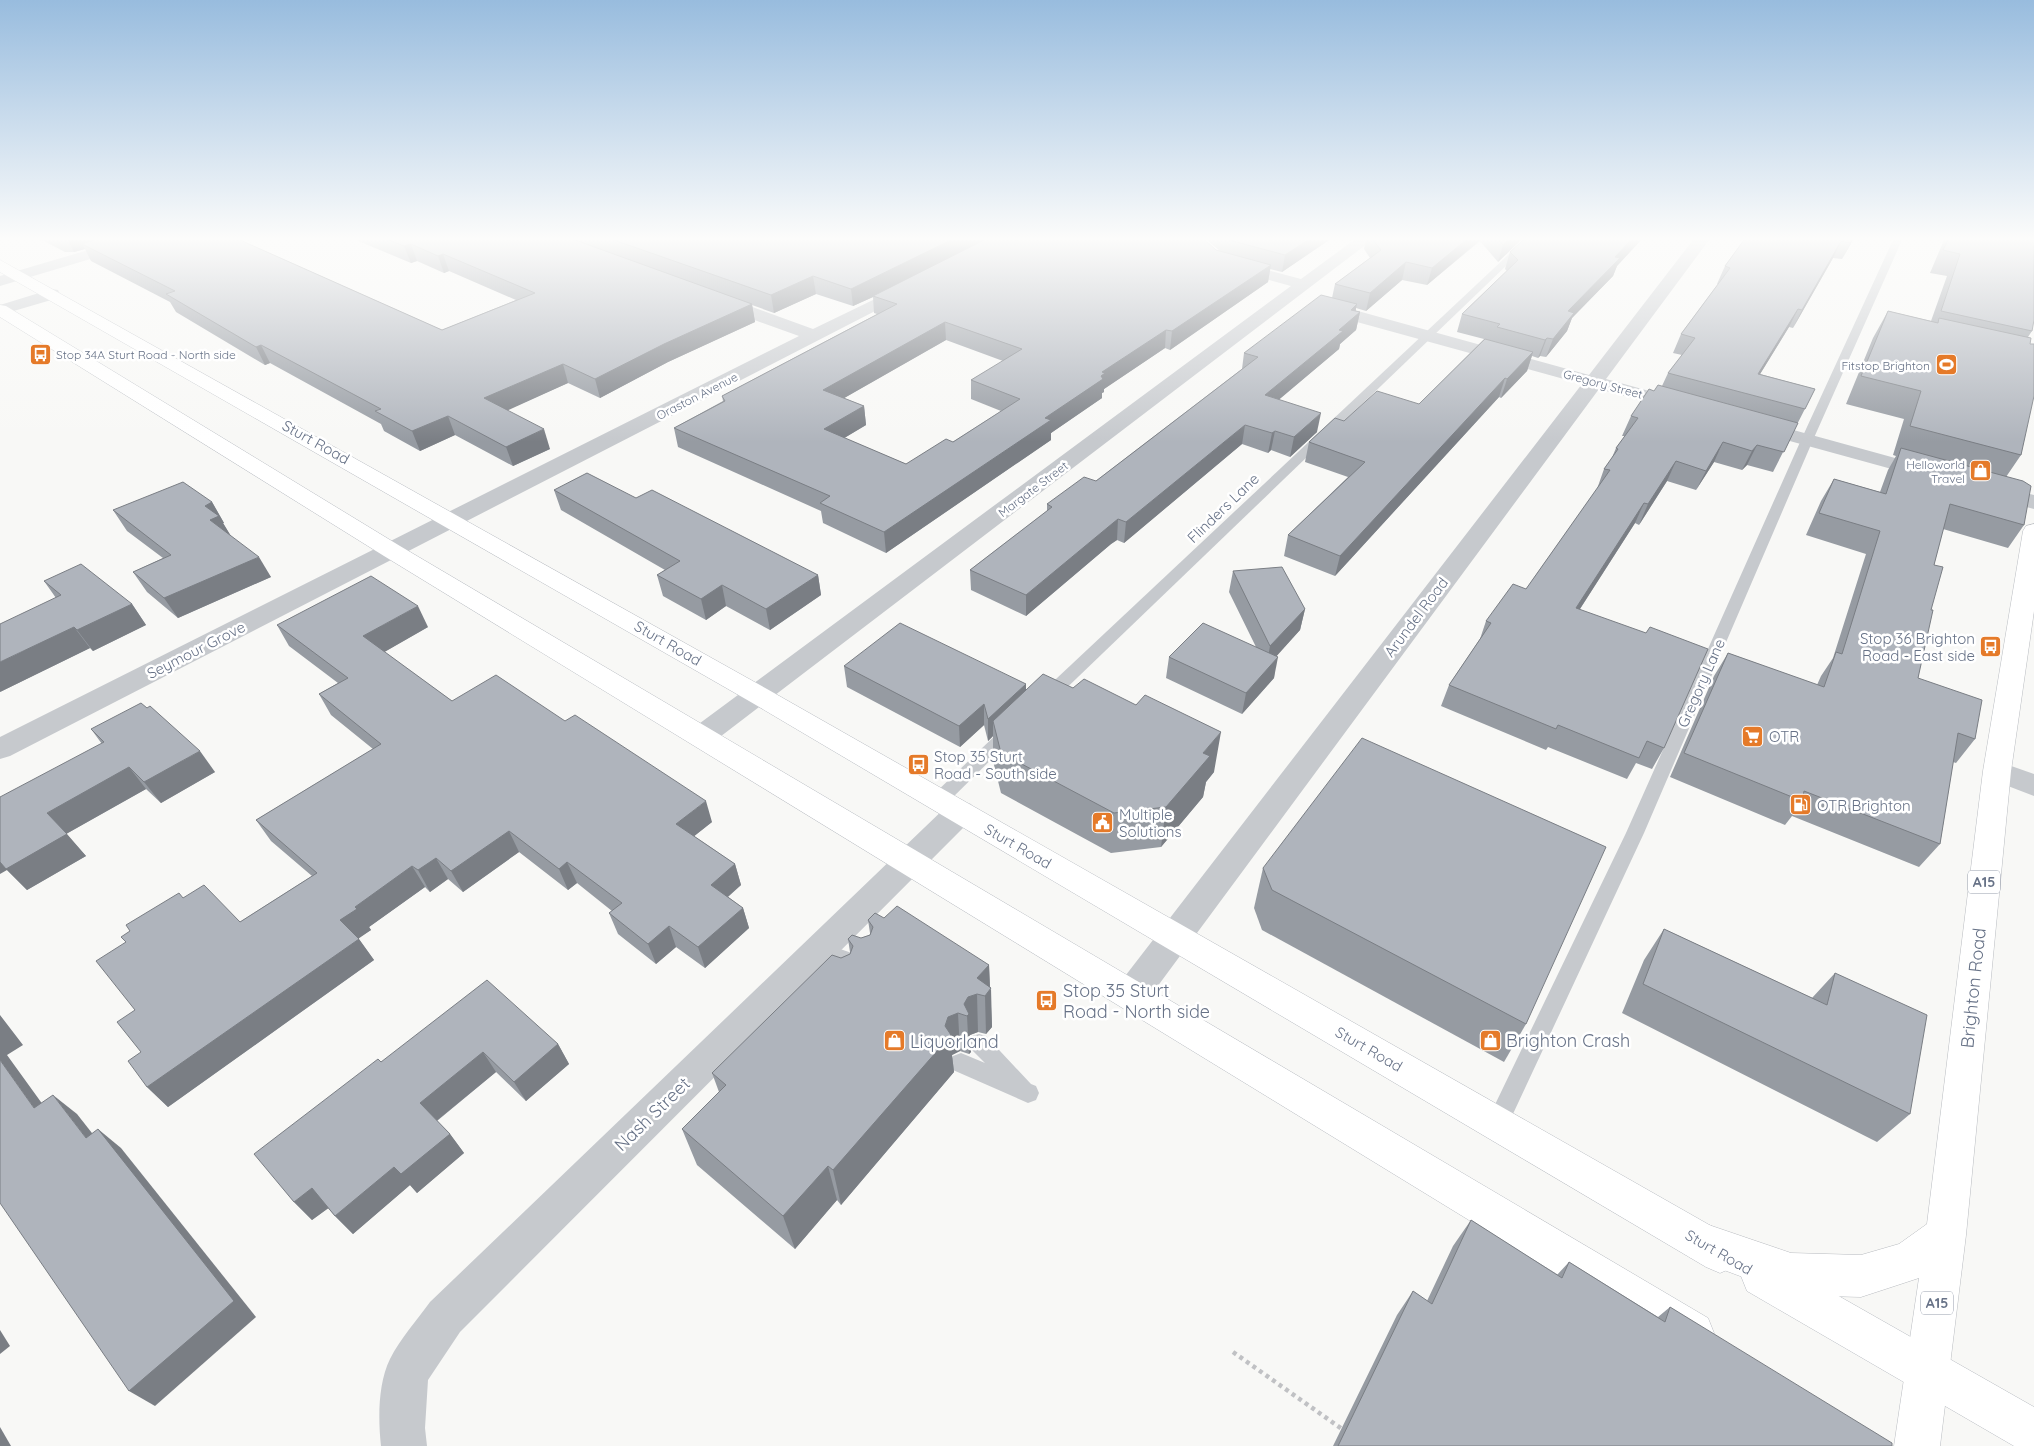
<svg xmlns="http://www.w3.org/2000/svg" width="2034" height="1446" viewBox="0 0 2034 1446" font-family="Quicksand,sans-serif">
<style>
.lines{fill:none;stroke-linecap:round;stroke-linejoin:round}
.secondary-casing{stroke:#b8bcc2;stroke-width:1}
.primary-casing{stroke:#b9bcc1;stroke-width:1}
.path{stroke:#c0c1c4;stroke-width:4.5;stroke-dasharray:4 4;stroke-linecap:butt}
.lane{fill:#c6c9cd;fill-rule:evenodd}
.street{fill:#c6c9cd;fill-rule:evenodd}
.secondary{fill:#fff;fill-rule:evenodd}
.primary{fill:#fff;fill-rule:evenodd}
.wall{fill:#969ba2;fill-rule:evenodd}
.shaded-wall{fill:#7a7e84}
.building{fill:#afb4bc;stroke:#7a7e84;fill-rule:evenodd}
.labels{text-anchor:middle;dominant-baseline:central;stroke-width:5;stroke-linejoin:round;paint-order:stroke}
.far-poi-label{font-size:12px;fill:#677287;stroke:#fff;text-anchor:end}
.far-street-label{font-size:12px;fill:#677287;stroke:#fff}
.shield{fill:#fff;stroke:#959cab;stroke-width:1}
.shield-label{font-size:14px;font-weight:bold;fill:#677287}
.street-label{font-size:15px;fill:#677287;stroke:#fff}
.poi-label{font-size:15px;fill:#677287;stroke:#fff;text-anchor:start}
.near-street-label{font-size:18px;fill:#677287;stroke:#fff}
.near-poi-label{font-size:18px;fill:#677287;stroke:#fff;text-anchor:start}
</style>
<rect width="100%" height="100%" fill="#f8f8f6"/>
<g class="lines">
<defs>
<g id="secondary">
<path d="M0 260 767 689 1734 1239 1740 1253 1734 1267 1720 1273 1706 1267 749 701 0 272Z"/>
<path d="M0 305 6 306 400 546 1708 1318 1714 1333 1708 1348 1693 1354 1678 1348 384 556 0 317Z"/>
<path d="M1762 1255 1777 1261 2034 1407V1446H2014L1747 1291 1741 1276 1747 1261Z"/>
</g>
<path id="primary" d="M2034 524V611L2011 771 1966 1235 1940 1446H1894L1919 1278 1861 1297 1791 1295 1689 1257 1683 1243 1689 1229 1703 1223 1791 1253 1861 1255 1899 1244 1927 1224 1983 771 2023 531 2026 526Z"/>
</defs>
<use href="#secondary" class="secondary-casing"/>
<use href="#primary" class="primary-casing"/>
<path class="path" d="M1233 1352 1342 1429"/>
<g class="lane">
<path d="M1524 240H1533L1052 702H1040L1038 698 1040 694Z"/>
<path d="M1893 240H1902L1813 440 1644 833 1505 1131 1497 1135 1489 1131 1486 1124 1489 1117 1626 833 1801 440Z"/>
<path d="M1008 727 1014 729 1016 733 1014 737 945 805 939 806 933 805 930 800 933 795 1002 729Z"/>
<path d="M820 942 869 959 872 965 869 971 862 973 813 956 810 950 813 944Z"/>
<path d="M979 1034 986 1036 1031 1084 1036 1086 1039 1093 1036 1100 1028 1103 953 1070 950 1063 953 1056 961 1053 985 1063 972 1050 968 1043 972 1036Z"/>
</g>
<g class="street">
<path d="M122 240H147L144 243 0 286V276Z"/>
<path d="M1179 240H1205L1226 259 1301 279 1354 240H1372L712 743 702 746 692 743 688 736 692 729 1291 286 1214 265 1194 246 1182 243Z"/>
<path d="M1693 240H1709L1606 379 1689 402 1692 406 1689 410 1682 412 1599 389 1143 1006 1131 1010 1119 1006 1114 995 1119 984 1582 384 1317 311 1315 307 1317 303H1329L1589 375Z"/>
<path d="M906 284 912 286 914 289 912 292 10 756 0 759V737L799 336 713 305 711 301 713 297H725L813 329Z"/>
<path d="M52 289 58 290 60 294 58 298 0 315V305Z"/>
<path d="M1757 420 1935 469 1939 473 1935 477 1928 479 1750 430 1747 426 1750 422Z"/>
<path d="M1993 485 2034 495V509L1985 496 1982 491 1985 486Z"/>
<path d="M1997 761 2034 774V796L1987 778 1983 771 1987 764Z"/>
<path d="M960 801 971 804 975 812 971 820 460 1332 428 1380 425 1428 427 1446H381C378 1419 378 1383 390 1359 400 1339 417 1320 430 1302L949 804Z"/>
</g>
<use href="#secondary" class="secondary"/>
<use href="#primary" class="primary"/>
</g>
<g class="wall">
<path d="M42 240H240L442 330 516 300 449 271 444 273 417 261 411 263 356 240H1205L1216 250 1220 251 1207 240H1329L1282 272 1270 269 1268 282 1170 350 1165 348 1104 389V392L1102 393V398L1051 433V440L886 553 823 523 821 511 678 447 674 428 723 401 722 396 877 314 874 313 873 297 853 306 816 294 774 313 752 305 755 322 668 362 600 398 568 383 507 410 550 449 513 466 455 435 420 451 384 431 381 424 270 363 265 365 176 312 170 302 91 261 85 249 74 252H65ZM946 340 1003 361 971 380V399L1001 411 953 442 906 464 844 438 866 425 864 406 844 398Z"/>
<path d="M1366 240H1521L1498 262 1480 241 1427 285 1402 280 1366 311 1356 308V311L1360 312 1356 330 1340 344 1339 349 1279 399 1317 432 1290 457 1271 450 1268 453 1242 444 1124 543 1117 540 1111 544 1026 616 971 590 970 570 1047 511V504L1096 481 1242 369 1244 353 1332 298 1335 284 1370 258 1364 249Z"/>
<path d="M1523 240H1641L1617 266 1613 276 1572 318 1567 331 1546 357 1540 356 1538 358 1532 356 1527 371 1501 398 1499 397 1335 576 1284 556 1288 535 1348 477 1305 462 1309 442 1419 404 1484 339 1457 332 1462 314 1507 271 1505 269 1510 252Z"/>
<path d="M1744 240H1853L1842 259 1833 258 1793 328 1789 327 1760 374 1815 389 1773 472 1747 465 1742 470 1714 462 1696 490 1667 481 1639 525 1635 523 1580 609 1664 748 1652 769 1636 763 1627 779 1548 747 1546 750 1441 706 1449 685 1480 639 1486 621 1526 589 1597 489 1604 469 1611 460 1616 448 1625 436H1622L1631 416 1654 391 1662 386 1668 373 1682 355 1673 353 1681 334 1718 284H1717L1725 266Z"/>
<path d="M1944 240H2034L2032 331 2028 337 2030 344 2021 455 2006 477 2024 525 2008 548 1943 529 1934 565 1931 610 1918 678 1975 739 1956 763 1953 762 1940 844 1919 867 1792 816 1785 825 1670 777 1714 676 1728 653 1817 685 1821 676 1833 658 1866 554 1806 535 1821 501 1834 479 1880 492 1888 470 1896 456 1893 455 1904 419 1846 404 1873 338 1888 311 1931 321 1947 276 1930 273Z"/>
<path d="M554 490 636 498 818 575 821 595 770 630 726 606 706 620 663 596 657 575 665 570 561 510Z"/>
<path d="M212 502 224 523H223L230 535 271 577 178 618 147 592 133 572 163 558 127 531 113 510Z"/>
<path d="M1233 571 1305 609 1300 630 1276 656 1274 678 1242 714 1166 678 1169 657 1256 647 1229 592Z"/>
<path d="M44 581 132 604 146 625 93 651 90 648 0 692 56 598Z"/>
<path d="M277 625 428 627 384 652 452 701 712 822 694 836 735 864 741 885 728 897 743 908 749 928 705 968 676 947 656 964 618 934 609 913 612 911 577 883 568 890 519 852 463 892 448 879 430 892 425 887 369 927 371 930 358 938 374 960 168 1107 147 1087 125 943 184 898 240 922 312 876 271 841 256 820 373 749 331 715 319 694 338 683 289 646Z"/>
<path d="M844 666 1026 684V690L1214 772 1206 782 1203 797 1161 847 1111 853 1001 793 993 761V736L988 741 984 725 960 747 847 687Z"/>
<path d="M91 729 215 772 161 803 146 789 66 834 86 856 27 890 7 870 102 744Z"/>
<path d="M1263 868 1526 1024 1504 1062 1262 930 1254 908Z"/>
<path d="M884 918 989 965 992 1027 986 1034 978 1032 970 1035 971 1052 969 1054 960 1051 952 1055 954 1072 841 1205 837 1200 795 1249 697 1165 682 1129 719 1092 712 1073 841 958 850 954V952L848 939 861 938 870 935V933L868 920Z"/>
<path d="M1664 929 1812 998 1835 973 1910 1114 1877 1142 1622 1013 1644 960Z"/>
<path d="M558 1044 569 1064 526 1101 496 1072 437 1121 450 1134 464 1153 417 1193 410 1185 353 1234 335 1216 328 1208 312 1220 294 1202 381 1062Z"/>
<path d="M1471 1220 1557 1275 1569 1262 1658 1317 1670 1307 1892 1446H1333L1397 1315 1413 1291 1427 1301 1453 1246Z"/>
</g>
<g class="shaded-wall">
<path d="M68 240H115L82 244 85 249 74 252Z"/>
<path d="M951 240H986L873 296V297L853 306 851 289Z"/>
<path d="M1308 240H1329L1282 272 1285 255Z"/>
<path d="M1466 240H1480L1427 285 1432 268Z"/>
<path d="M1508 240H1521L1498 262 1503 245Z"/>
<path d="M1631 240H1641L1617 266 1613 276 1572 318 1567 331 1546 357 1553 339 1568 311 1615 257Z"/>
<path d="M1852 240H1853L1842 259Z"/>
<path d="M1841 241 1833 258 1793 328 1802 310Z"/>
<path d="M411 244 417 261 411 263 404 246Z"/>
<path d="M443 254 449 271 444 273 438 256Z"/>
<path d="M1406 262 1402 280 1366 311 1370 293Z"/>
<path d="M1271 265 1268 282 1170 350 1172 331Z"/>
<path d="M813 276 816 294 774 313 771 295Z"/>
<path d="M752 304 755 322 668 362 600 398 595 379 664 344Z"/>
<path d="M1357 304 1354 317 1360 312 1356 330 1340 344 1339 349 1262 414 1265 395 1339 330 1351 310Z"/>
<path d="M1798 309 1789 327 1749 392 1758 374Z"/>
<path d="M945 322 946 340 825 409 823 390Z"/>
<path d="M1166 330 1165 348 1104 389V392L1102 393V398L1051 433V440L886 553 884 532 1045 418 1101 376 1102 372Z"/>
<path d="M1547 338 1540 356 1538 358 1545 340Z"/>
<path d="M261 345 270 363 265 365 256 347Z"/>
<path d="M1533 352 1527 371 1501 398 1507 379Z"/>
<path d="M563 364 568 383 491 418 484 398Z"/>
<path d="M1505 378 1499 397 1335 576 1340 556Z"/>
<path d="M864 406 866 425 826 449 824 429Z"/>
<path d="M1321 413 1317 432 1290 457 1294 437Z"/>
<path d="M448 416 455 435 420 451 412 431Z"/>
<path d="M1245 425 1242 444 1124 543 1126 522Z"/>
<path d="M544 429 550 449 513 466 506 447Z"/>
<path d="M1275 431 1271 450 1268 453 1272 433Z"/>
<path d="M1723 442 1714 462 1696 490 1706 471Z"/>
<path d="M1757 445 1747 465 1742 470 1752 451Z"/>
<path d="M1676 461 1667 481 1639 525 1648 504Z"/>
<path d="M212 502 224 523H223L231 536 210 520 205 506Z"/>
<path d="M1644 503 1635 523 1567 629 1576 608Z"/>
<path d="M1118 519 1117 540 1111 544 1026 616V595L1113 523Z"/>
<path d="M259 557 271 577 178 618 164 598Z"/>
<path d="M818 575 821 595 770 630 766 609Z"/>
<path d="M722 585 726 606 706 620 701 599Z"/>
<path d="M132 604 146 625 93 651 77 630Z"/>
<path d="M418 606 428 627 374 658 363 636Z"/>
<path d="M1305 609 1300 630 1266 668 1270 646Z"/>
<path d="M74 627 90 648 0 692V662Z"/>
<path d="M1278 657 1274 678 1242 714 1246 693Z"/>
<path d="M1026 684V705L993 721V736L988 741V719Z"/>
<path d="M984 704V725L960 747 959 726Z"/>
<path d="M1221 732 1214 772 1206 782 1203 797 1161 847 1166 807 1203 753Z"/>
<path d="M200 751 215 772 161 803 144 782Z"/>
<path d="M129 767 146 789 66 834 47 813Z"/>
<path d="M706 801 712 822 683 845 676 824Z"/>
<path d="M509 831 519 852 463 892 451 871Z"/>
<path d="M67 834 86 856 27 890 7 870 0 874V860Z"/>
<path d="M436 858 448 879 430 892 418 870Z"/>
<path d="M567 862 577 883 568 890 559 869Z"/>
<path d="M735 864 741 885 717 906 711 885Z"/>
<path d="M412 866 425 887 369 927 371 930 355 941 340 920 355 907Z"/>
<path d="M743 908 749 928 705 968 698 947Z"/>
<path d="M669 926 676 947 656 964 648 944Z"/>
<path d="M359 939 374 960 168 1107 147 1087Z"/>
<path d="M989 965 990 990 991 988 992 1027 986 1034 985 996 977 978Z"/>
<path d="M977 994 978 1032 970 1035 971 1052 969 1054 967 1016 964 1004 968 997Z"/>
<path d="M958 1013 960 1051 952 1055 954 1072 841 1205 833 1170 945 1026 948 1017Z"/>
<path d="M0 1015 23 1045 7 1055 59 1127 34 1108 0 1060Z"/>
<path d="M558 1044 569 1064 526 1101 514 1082Z"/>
<path d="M483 1052 496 1072 435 1122 420 1103Z"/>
<path d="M53 1095 77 1114 110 1156 86 1138Z"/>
<path d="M98 1129 121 1148 256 1317 155 1406 129 1391Z"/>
<path d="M450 1134 464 1153 417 1193 410 1185 353 1234 335 1216 394 1167Z"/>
<path d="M828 1166 837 1200 795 1249 783 1216Z"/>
<path d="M312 1188 330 1207 312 1220 294 1202Z"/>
<path d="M0 1330 10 1346 0 1354Z"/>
<path d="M0 1427 11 1446H0Z"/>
</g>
<g class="building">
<path d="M95 240H240L442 330 535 293 443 254 438 256 411 244 404 246 389 240H575L752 304 664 344 595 379 563 364 484 398 544 429 506 447 448 416 412 431 375 411 381 409 261 345 256 347 166 294 175 291 82 244Z"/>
<path d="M614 240H951L851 289 813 276 771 295Z"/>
<path d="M984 240H1205L1216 250 1271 265 1172 331 1166 330 1102 372 1105 373 1101 376 1103 379 1045 418 1051 420 884 532 820 503 830 496 674 428 725 401 722 396 897 304 873 296ZM945 322 1022 349 971 380 1020 399 953 442 946 439 906 464 824 429 864 406 823 390Z"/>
<path d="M1229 240H1308L1285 255Z"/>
<path d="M1373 240H1466L1432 268 1406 262 1370 293 1335 284 1381 250Z"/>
<path d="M1499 240H1508L1503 245Z"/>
<path d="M1523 240H1631L1615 257 1620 258 1568 311 1574 313 1553 339 1547 338 1545 340 1497 327 1500 324 1462 314 1518 260 1510 252Z"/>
<path d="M1744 240H1852L1850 243 1841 241 1802 310 1798 309 1758 374 1815 389 1805 409 1668 373 1695 338 1681 334 1730 268 1725 266Z"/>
<path d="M1948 240H2034V320L2032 331 1941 311 1960 254 1943 250Z"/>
<path d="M1321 295 1357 304 1351 310 1360 312 1339 330 1343 331 1265 395 1321 413 1294 437 1275 431 1272 433 1245 425 1126 522 1118 519 1113 523 1026 595 970 570 1052 507 1047 504 1084 477 1096 481 1258 357 1244 353Z"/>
<path d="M1888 311 1938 323 1939 318 2031 338 2030 344H2034V396L2021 455 1910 426 1921 391 1861 376Z"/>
<path d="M1485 339 1533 352 1507 379 1505 378 1340 556 1288 535 1365 462 1309 442 1335 418 1344 421 1377 391 1419 404Z"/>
<path d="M1658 385 1798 423 1784 452 1757 445 1752 451 1723 442 1706 471 1676 461 1648 504 1644 503 1576 608 1646 633 1650 627 1708 649 1664 748 1647 741 1639 758 1558 725 1556 729 1449 685 1491 623 1486 621 1513 584 1526 589 1610 470 1604 469 1618 449 1616 448 1638 418 1631 416 1649 389 1654 391Z"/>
<path d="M1901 448 2023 481 2031 486 2024 525 1950 504 1934 565 1943 567 1931 610H1933L1918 678 1982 700 1975 739 1958 733 1940 844 1804 791 1802 801 1684 753 1728 653 1824 687 1836 652 1842 654 1880 531 1819 513 1834 479 1886 494Z"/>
<path d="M587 473 636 498 652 490 818 575 766 609 722 585 701 599 657 575 680 561 554 490Z"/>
<path d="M183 482 212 502 205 506 219 516 210 520 259 557 164 598 133 572 171 555 113 510Z"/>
<path d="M81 564 132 604 77 630 74 627 0 662V624L61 595 44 581Z"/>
<path d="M1282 567 1305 609 1270 646 1233 571Z"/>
<path d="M371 576 418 606 363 636 452 701 496 675 565 721 575 715 706 801 676 824 735 864 711 885 743 908 698 947 669 926 648 944 609 913 622 903 567 862 559 869 509 831 451 871 436 858 418 870 412 866 355 907 357 909 340 920 359 939 147 1087 128 1061 141 1052 117 1022 135 1010 96 961 126 942 121 937 130 931 126 925 179 893 183 898 204 885 240 922 317 873 256 820 381 744 319 694 348 678 277 625Z"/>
<path d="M900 623 1026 684 988 719 984 704 959 726 844 666Z"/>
<path d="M1203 623 1278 657 1246 693 1169 657Z"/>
<path d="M1043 674 1073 688 1084 679 1136 705 1145 695 1221 732 1203 753 1210 756 1166 807 1114 813 1001 753 993 721Z"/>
<path d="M141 703 147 708 150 706 200 751 144 782 129 767 47 813 67 834 6 869 0 862V797L104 742 91 729Z"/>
<path d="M1362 738 1606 847 1526 1024 1272 890 1263 868Z"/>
<path d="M897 906 989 965 977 978 991 988 985 996 977 994 968 997 964 1004 969 1014 967 1016 958 1013 948 1017 945 1026 951 1035 833 1170 828 1166 783 1216 682 1129 726 1085 712 1073 832 955 841 958 850 954 853 946 848 939 852 935 861 938 870 935 873 927 868 920 875 913 884 918Z"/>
<path d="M1664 929 1827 1005 1835 973 1927 1015 1910 1114 1643 984Z"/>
<path d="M487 980 558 1044 514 1082 483 1052 420 1103 450 1134 401 1174 394 1167 335 1216 312 1188 294 1202 254 1154 378 1059 381 1062Z"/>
<path d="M0 1060 34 1108 53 1095 86 1138 98 1129 234 1301 129 1391 0 1203Z"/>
<path d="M1471 1220 1562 1278 1569 1262 1665 1322 1670 1307 1892 1443V1446H1338L1413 1291 1432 1304Z"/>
</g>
<linearGradient id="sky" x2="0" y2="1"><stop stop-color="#98bcde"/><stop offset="0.54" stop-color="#fcfcfb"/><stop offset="1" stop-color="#fcfcfb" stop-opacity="0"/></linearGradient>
<rect width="2034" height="442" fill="url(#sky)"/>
<defs>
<symbol id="bus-square" viewBox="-11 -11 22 22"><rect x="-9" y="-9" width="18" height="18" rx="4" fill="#e57a29" stroke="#fff"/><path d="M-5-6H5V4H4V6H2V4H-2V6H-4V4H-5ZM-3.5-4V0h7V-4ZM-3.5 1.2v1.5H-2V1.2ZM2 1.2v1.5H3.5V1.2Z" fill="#fff"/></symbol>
<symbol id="stadium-square" viewBox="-11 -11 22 22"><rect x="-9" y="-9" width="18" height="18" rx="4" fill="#e57a29" stroke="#fff"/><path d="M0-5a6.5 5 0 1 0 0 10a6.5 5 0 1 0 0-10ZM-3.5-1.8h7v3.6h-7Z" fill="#fff"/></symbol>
<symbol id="shop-square" viewBox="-11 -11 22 22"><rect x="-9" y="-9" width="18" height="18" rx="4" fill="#e57a29" stroke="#fff"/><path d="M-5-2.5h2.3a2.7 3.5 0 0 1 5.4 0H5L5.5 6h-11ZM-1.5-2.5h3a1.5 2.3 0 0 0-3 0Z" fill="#fff"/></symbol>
<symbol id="supermarket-square" viewBox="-11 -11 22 22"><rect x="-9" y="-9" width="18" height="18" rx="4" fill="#e57a29" stroke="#fff"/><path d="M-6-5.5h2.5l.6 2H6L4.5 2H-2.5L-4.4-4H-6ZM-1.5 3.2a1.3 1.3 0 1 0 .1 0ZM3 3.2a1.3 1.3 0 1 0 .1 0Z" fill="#fff"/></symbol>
<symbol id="fuel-square" viewBox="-11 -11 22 22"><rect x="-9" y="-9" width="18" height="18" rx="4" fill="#e57a29" stroke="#fff"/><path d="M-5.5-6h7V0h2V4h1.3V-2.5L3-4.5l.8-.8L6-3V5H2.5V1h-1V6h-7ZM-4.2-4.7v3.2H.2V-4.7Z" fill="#fff"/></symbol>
<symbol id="civic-square" viewBox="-11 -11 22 22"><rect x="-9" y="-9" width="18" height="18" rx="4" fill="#e57a29" stroke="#fff"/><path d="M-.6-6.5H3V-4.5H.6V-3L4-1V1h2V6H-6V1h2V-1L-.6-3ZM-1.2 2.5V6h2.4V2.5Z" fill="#fff"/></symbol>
</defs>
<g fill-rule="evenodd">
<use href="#bus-square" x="28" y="342" width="25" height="25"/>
<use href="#stadium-square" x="1934" y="352" width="25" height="25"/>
<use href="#shop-square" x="1968" y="458" width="25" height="25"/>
<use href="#bus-square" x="1978" y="634" width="25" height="25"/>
<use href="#supermarket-square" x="1740" y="724" width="25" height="25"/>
<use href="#bus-square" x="906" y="752" width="25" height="25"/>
<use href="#fuel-square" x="1788" y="792" width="25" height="25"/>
<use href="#civic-square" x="1090" y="810" width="25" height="25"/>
<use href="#bus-square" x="1034" y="988" width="25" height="25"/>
<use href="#shop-square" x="1478" y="1028" width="25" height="25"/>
<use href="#shop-square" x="882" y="1028" width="25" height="25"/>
</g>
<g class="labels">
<g class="far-poi-label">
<text x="56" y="354" text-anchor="start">Stop 34A Sturt Road - North side</text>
<text x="1930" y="365">Fitstop Brighton</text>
<text x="1965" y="464">Helloworld<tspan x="1965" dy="14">Travel</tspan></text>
</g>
<g class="far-street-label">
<text transform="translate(1603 384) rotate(15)">Gregory Street</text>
<text transform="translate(697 396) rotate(-27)">Oraston Avenue</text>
<text transform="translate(1033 489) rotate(-37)">Margate Street</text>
</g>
<g class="shield">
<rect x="1968" y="870.5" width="32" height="23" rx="4"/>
<rect x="1921" y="1291.5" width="32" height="23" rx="4"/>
</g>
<g class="shield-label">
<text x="1984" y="882">A15</text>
<text x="1937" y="1303">A15</text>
</g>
<g class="street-label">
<text transform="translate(316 442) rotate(29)">Sturt Road</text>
<text transform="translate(1223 508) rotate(-44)">Flinders Lane</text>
<text transform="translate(1416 617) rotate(-53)">Arundel Road</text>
<text transform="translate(668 643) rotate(30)">Sturt Road</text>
<text transform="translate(196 650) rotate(-27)">Seymour Grove</text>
<text transform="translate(1701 683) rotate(-66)">Gregory Lane</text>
<text transform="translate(1018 846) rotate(30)">Sturt Road</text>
<text transform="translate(1369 1049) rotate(30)">Sturt Road</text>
<text transform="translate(1719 1252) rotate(30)">Sturt Road</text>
</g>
<g class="poi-label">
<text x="1975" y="638" text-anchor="end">Stop 36 Brighton<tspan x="1975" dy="17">Road - East side</tspan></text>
<text x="1769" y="736">OTR</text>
<text x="934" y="756">Stop 35 Sturt<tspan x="934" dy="17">Road - South side</tspan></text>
<text x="1817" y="805">OTR Brighton</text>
<text x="1119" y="814">Multiple<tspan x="1119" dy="17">Solutions</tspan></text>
</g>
<g class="near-street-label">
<text transform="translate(1973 988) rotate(-84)">Brighton Road</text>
<text transform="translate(652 1114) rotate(-44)">Nash Street</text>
</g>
<g class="near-poi-label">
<text x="1063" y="990">Stop 35 Sturt<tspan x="1063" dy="21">Road - North side</tspan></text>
<text x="1506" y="1040">Brighton Crash</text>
<text x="910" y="1041">Liquorland</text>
</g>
</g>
</svg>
